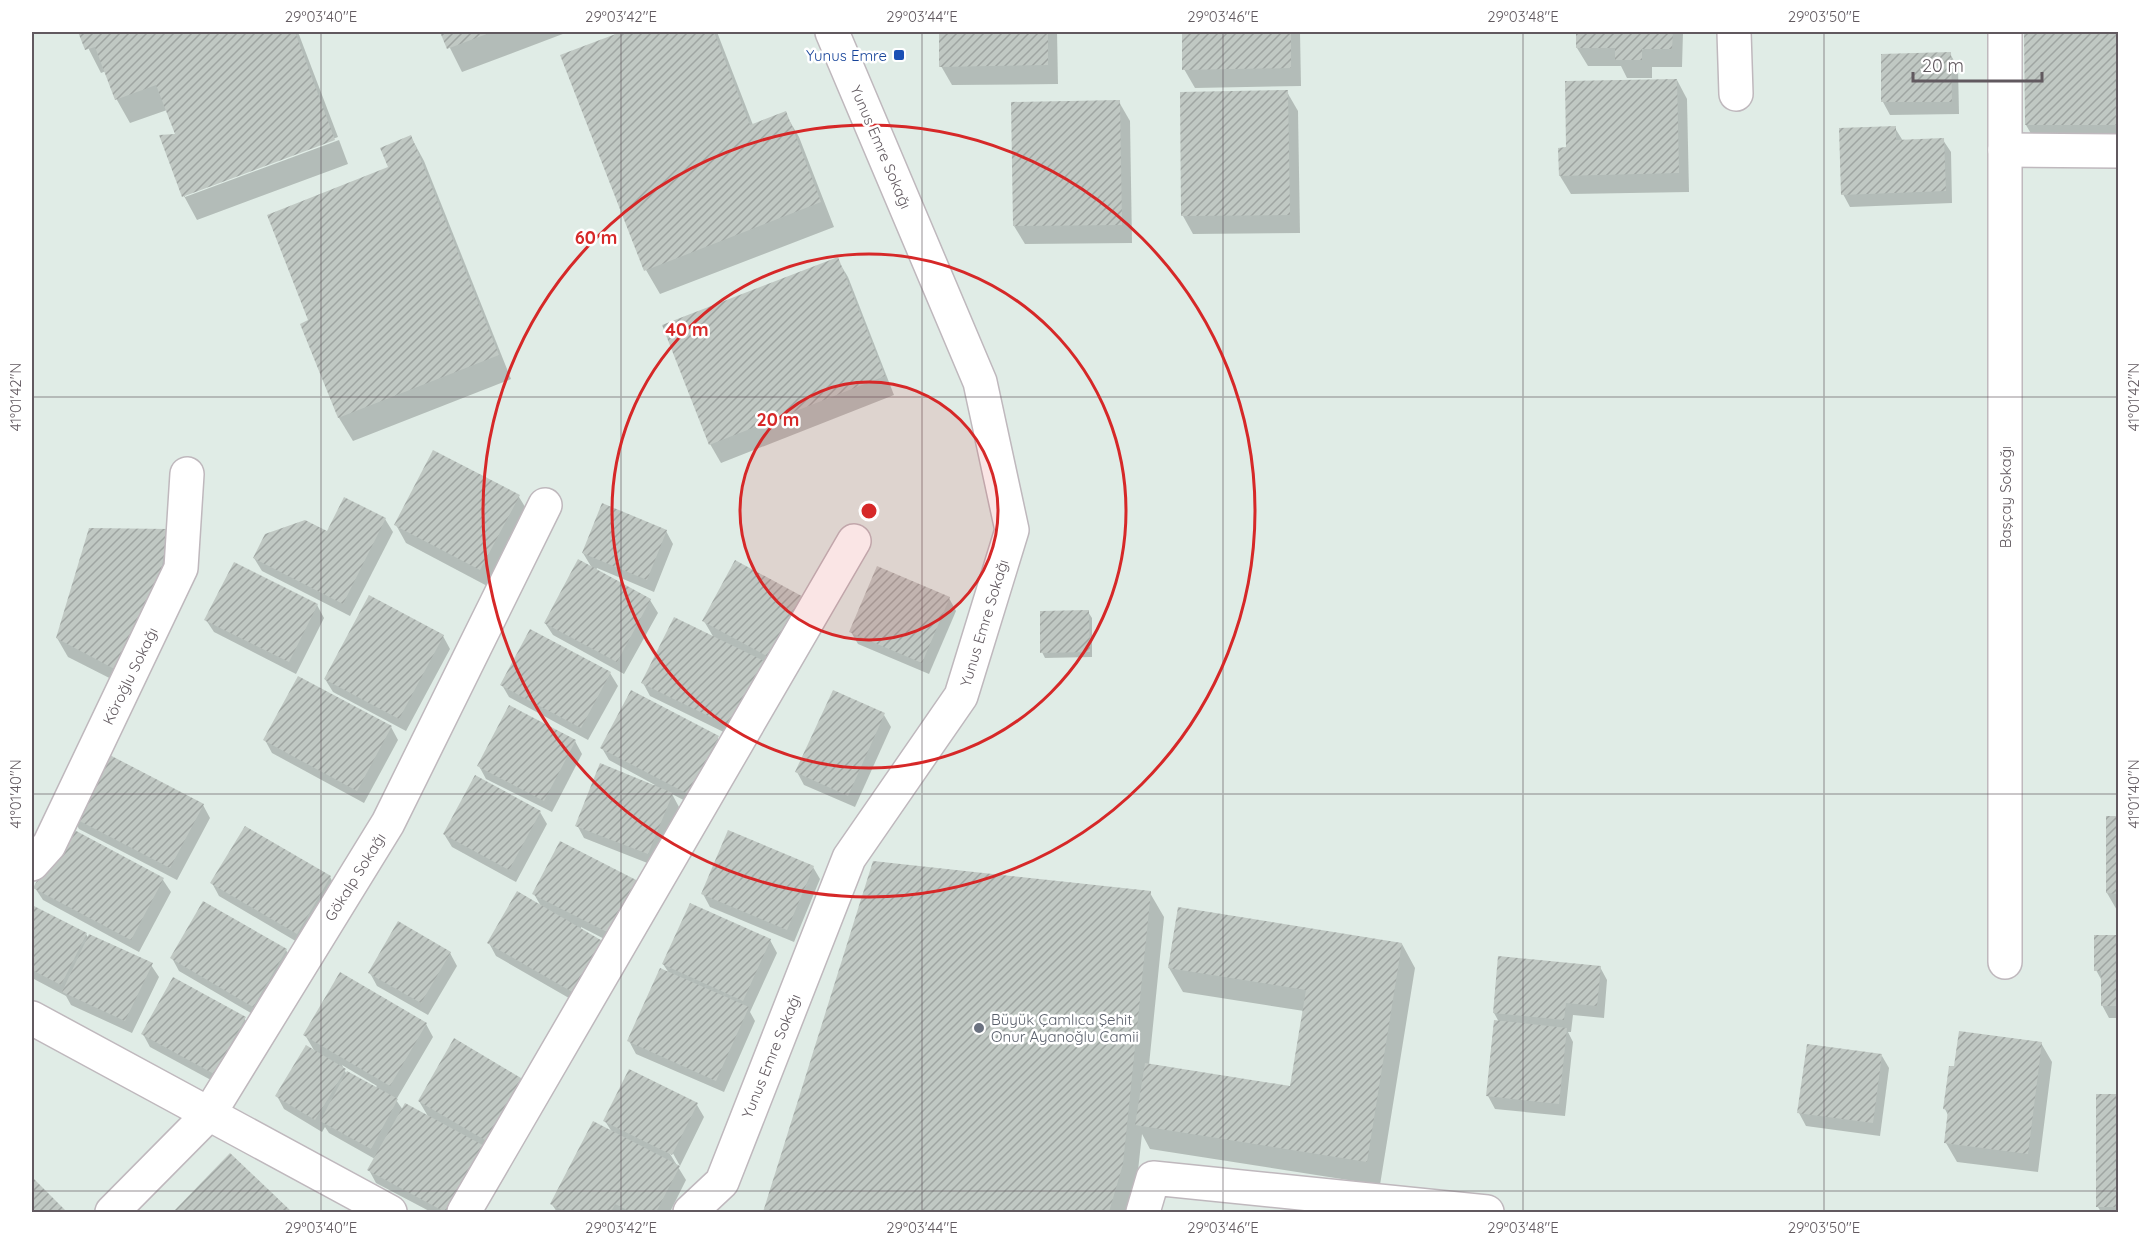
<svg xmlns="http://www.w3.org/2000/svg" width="2150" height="1244" viewBox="0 0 2150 1244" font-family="Quicksand,sans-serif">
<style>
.shadow{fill:#0003;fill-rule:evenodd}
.building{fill:url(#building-hatch)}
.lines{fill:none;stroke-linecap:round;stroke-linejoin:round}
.street-casing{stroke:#bfb8bd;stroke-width:36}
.street{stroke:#fff;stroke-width:33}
.ticks{fill:none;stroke:#61595f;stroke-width:1.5;stroke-opacity:0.45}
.ring{fill:none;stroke:#d62828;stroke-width:3}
.transit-dot{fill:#1a4fb4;stroke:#fff;stroke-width:2}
.worship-dot{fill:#6b7280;stroke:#fff;stroke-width:2}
.labels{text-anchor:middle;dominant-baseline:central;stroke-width:5;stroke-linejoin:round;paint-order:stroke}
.transit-label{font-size:15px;fill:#164399;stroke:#fff;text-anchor:end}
.street-label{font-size:15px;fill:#61595f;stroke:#fff}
.worship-label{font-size:15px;fill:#5b616d;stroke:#fff;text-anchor:start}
.centre{fill:#d62828;stroke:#fff;stroke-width:3}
.ring-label{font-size:18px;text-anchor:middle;font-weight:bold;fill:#d62828;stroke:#fff;stroke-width:5;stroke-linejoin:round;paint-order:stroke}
.neatline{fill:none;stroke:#61595f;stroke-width:2}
.ticks-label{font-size:15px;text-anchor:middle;fill:#61595f}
</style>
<defs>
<pattern id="building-hatch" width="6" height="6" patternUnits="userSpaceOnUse" patternTransform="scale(1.5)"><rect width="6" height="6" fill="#c0c8c3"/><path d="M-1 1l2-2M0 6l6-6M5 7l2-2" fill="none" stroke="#9fa5a2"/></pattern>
</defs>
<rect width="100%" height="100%" fill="#e0ece6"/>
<g class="shadow">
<path d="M80 32H298L338 137 185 194V197L339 140 348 164 197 220 184 196 177 135 167 110 130 123 117 100 106 71 101 73Z"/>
<path d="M442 32H568L462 72Z"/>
<path d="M625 32H717L753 125 785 113 799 137 834 227 660 294 646 270 562 56Z"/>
<path d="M940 32H1057L1058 84 952 85 941 66Z"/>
<path d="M1183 32H1300L1301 86 1195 88 1184 69Z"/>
<path d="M1577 32H1683L1682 67H1652V78H1627L1621 66H1588L1577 48Z"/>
<path d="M2025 32H2118V143L2037 144 2026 125Z"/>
<path d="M1950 54 1958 67 1959 114 1890 115 1883 102 1882 55Z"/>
<path d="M1677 80 1687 99 1689 192 1571 194 1560 176Z"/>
<path d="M1287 92 1298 111 1300 233 1193 234 1183 216Z"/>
<path d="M1119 102 1130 121 1132 243 1025 244 1014 226Z"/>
<path d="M1895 128 1903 141 1943 140 1951 152 1952 203 1850 207 1843 194Z"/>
<path d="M411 137 424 161 511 379 353 441 339 418 310 321 390 168Z"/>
<path d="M837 259 848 277 894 395 721 463 710 444Z"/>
<path d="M434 452 519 497 530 515 491 588 406 543 396 525Z"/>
<path d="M385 519 393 532 350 616 262 571 254 558 327 533Z"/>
<path d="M168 530 179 549 133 690 68 657 57 638Z"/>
<path d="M666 531 673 544 654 592 597 568 596 570 650 600 658 613 624 674 553 635 545 623 592 568 583 553Z"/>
<path d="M949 598 956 611 929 674 858 644 851 632Z"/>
<path d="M808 601 740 740 650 696 643 683 714 638 704 621Z"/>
<path d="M317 605 324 618 296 674 214 632 206 620Z"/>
<path d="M1088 612 1092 618V657L1045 658 1042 652Z"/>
<path d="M443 636 450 649 406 731 333 692 325 679Z"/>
<path d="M610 673 618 686 588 740 509 697 502 685Z"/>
<path d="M884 715 891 727 855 807 804 785 797 772Z"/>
<path d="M391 727 398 740 364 803 272 753 265 740Z"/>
<path d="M717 737 725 750 695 806 672 794 679 807 655 866 584 838 577 825 655 785 609 760 602 748Z"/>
<path d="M575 741 582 754 552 812 486 779 479 766Z"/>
<path d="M203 805 210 818 177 880 79 829 72 816Z"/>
<path d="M540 812 547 824 516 882 452 847 444 834Z"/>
<path d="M2108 818H2118V912L2107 893Z"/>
<path d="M68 828 163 880 171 892 139 952 43 900 35 888Z"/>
<path d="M561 843 622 948 581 927 588 1009 496 956 489 943 542 908 534 894Z"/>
<path d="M874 862 1150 893 1164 917 1149 1065 1292 1088 1304 1011 1183 992 1169 968 1402 944 1415 968 1380 1185 1150 1149 1142 1134 1136 1189 1129 1212H765Z"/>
<path d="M813 867 820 879 794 942 710 907 703 894Z"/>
<path d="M330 877 337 890 304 946 219 896 212 883Z"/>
<path d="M32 906 86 934 89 939 151 965 159 977 132 1033 71 1005 66 996 32 978Z"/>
<path d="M2096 936H2118V1018H2109L2102 1005V981L2096 970Z"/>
<path d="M770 940 777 953 750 1012 755 1021 724 1092 636 1054 629 1041 669 973 663 964Z"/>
<path d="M286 950 293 963 261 1019 179 971 172 958Z"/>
<path d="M450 953 457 966 428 1015 377 986 370 973Z"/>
<path d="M1600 967 1607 980 1604 1018 1573 1015 1571 1032H1568L1573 1042 1565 1116 1495 1109 1488 1096 1499 1022 1494 1013Z"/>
<path d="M244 1018 252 1031 222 1086 150 1047 143 1034Z"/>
<path d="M426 1024 433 1037 396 1100 403 1110 429 1118 419 1101 525 1082 468 1212H431L376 1183 369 1170 375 1159 329 1133 325 1127 322 1132 284 1109 277 1096 315 1052 305 1035ZM342 1065 377 1086 375 1088 347 1075Z"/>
<path d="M2041 1043 2052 1062 2038 1172 1957 1162 1946 1143 1949 1117 1945 1109Z"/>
<path d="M1882 1056 1889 1068 1880 1136 1806 1126 1799 1113Z"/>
<path d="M2098 1096H2118V1212H2101L2098 1207Z"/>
<path d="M697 1105 704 1117 680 1166 670 1148 667 1149 686 1180 670 1212H557L551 1203 612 1132 605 1121Z"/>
<path d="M230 1156 290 1212H175Z"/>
<path d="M32 1179 65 1212H32Z"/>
</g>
<g class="building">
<path d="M78 32H295L335 140 182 197 159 135 175 134 156 85 115 100 95 47 85 50Z"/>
<path d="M440 32H492L447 49Z"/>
<path d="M621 32H714L750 125 786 111 821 202 644 271 560 55Z"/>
<path d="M939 32H1048V65L939 67Z"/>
<path d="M1182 32H1291V68L1182 70Z"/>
<path d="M1576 32H1673L1672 49H1642V60H1615V48H1576Z"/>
<path d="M2024 32H2118V125H2025Z"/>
<path d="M1951 52 1952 102H1881V54Z"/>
<path d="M1677 79 1679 173 1559 176 1558 148 1566 147 1565 81Z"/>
<path d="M1288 90 1290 215 1181 216 1180 92Z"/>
<path d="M1120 100 1122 225 1013 226 1011 102Z"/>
<path d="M1896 126V140L1944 138 1946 191 1841 195 1839 128Z"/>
<path d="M411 135 499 355 338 418 300 324 308 320 267 215 388 167 380 148Z"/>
<path d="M838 257 885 376 709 445 662 325Z"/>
<path d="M433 450 520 495 480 570 394 525Z"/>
<path d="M344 497 386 518 343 604 253 558 265 534 305 520 327 531Z"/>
<path d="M602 503 667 530 647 580 582 553Z"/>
<path d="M89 528 169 529 152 617 122 673 56 638Z"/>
<path d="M578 559 651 599 617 662 544 623Z"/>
<path d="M735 560 809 600 776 661 702 621Z"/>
<path d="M234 562 318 604 289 662 204 620Z"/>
<path d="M877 566 950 597 922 663 849 632Z"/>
<path d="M369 595 444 635 399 719 324 679Z"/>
<path d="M1089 610 1090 652 1040 653V611Z"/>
<path d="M674 617 766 662 733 728 641 683Z"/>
<path d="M530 629 611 672 581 728 500 685Z"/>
<path d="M298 676 392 726 357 791 263 740Z"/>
<path d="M631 690 719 736 688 794 600 748Z"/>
<path d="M833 690 885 713 848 796 795 772Z"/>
<path d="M509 705 576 740 544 801 477 766Z"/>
<path d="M104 752 204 804 170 868 70 816Z"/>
<path d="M600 763 673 793 648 854 575 826Z"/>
<path d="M475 775 541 811 509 870 443 834Z"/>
<path d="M2106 816H2118V894L2106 893Z"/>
<path d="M67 826 164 878 131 940 33 888Z"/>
<path d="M245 826 331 876 297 934 210 883Z"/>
<path d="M728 830 814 866 787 930 701 894Z"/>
<path d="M560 841 642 883 615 936 532 894Z"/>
<path d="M873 861 1151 891 1123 1164 1109 1212H763Z"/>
<path d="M517 891 611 946 581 997 487 943Z"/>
<path d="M203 901 287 949 253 1007 170 958Z"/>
<path d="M690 903 771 939 743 1001 662 964Z"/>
<path d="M32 905 87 933 61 985 32 970Z"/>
<path d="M1178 907 1402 943 1367 1162 1135 1125 1145 1063 1290 1086 1306 990 1168 968Z"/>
<path d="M398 921 451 952 421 1003 368 973Z"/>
<path d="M89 934 153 963 125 1021 62 992Z"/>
<path d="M2094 935H2118V1006H2101V971H2094Z"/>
<path d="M1498 956 1601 966 1597 1006 1566 1003 1564 1020 1493 1013Z"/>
<path d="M660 968 749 1007 716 1081 627 1041Z"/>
<path d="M340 972 427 1023 390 1086 303 1035Z"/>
<path d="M173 977 246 1017 214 1074 141 1034Z"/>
<path d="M1494 1020 1567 1028 1559 1104 1486 1096Z"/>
<path d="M1959 1031 2042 1042 2028 1154 1944 1143 1948 1110 1943 1109 1949 1066H1954Z"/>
<path d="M454 1038 526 1081 490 1143 418 1101Z"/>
<path d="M1807 1044 1882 1054 1873 1123 1797 1113Z"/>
<path d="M306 1045 346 1069 315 1120 275 1096Z"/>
<path d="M629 1069 698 1103 672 1155 603 1121Z"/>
<path d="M347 1071 398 1099 371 1149 320 1121Z"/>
<rect x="2096" y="1094" width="22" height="113"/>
<path d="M405 1103 490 1149 454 1212H445L367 1170Z"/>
<path d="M593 1121 680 1166 656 1212H631L615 1204 611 1212H567L550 1204Z"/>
<path d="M230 1153 292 1212H173Z"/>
<path d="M32 1177 67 1212H32Z"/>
</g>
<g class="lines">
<defs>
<g id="street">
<path d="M1734 32 1736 94"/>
<path d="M2005 32V962"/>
<path d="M2005 150 2118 151"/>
<path d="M32 864 49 845 181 568 187 474"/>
<path d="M32 1018 390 1212"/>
<path d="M112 1212 209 1114 388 823 545 505"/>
<path d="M464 1212 854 541"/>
<path d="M690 1212 722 1182 849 858 961 696 1012 530 980 382 832 32"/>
<path d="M1143 1212 1153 1178 1487 1212"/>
</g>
</defs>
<use href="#street" class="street-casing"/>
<use href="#street" class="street"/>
</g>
<path class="ticks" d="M321 32V1212M621 32V1212M922 32V1212M1223 32V1212M1523 32V1212M1824 32V1212M32 397H2118M32 794H2118M32 1191H2118"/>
<circle cx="869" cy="511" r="129" fill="#d62828" fill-opacity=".12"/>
<g class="ring">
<circle cx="869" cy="511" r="129"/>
<circle cx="869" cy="511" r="257"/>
<circle cx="869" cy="511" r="386"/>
</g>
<rect class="transit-dot" x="893" y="49" width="12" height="12" rx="3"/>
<circle class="worship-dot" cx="979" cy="1028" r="6"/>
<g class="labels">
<g class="transit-label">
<text x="887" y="55">Yunus Emre</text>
</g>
<g class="street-label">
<text transform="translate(881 147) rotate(67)">Yunus Emre Sokağı</text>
<text transform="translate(2005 497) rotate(-90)">Başçay Sokağı</text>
<text transform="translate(984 623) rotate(-73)">Yunus Emre Sokağı</text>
<text transform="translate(130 676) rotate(-64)">Köroğlu Sokağı</text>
<text transform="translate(355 877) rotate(-58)">Gökalp Sokağı</text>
<text transform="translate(771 1056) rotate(-68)">Yunus Emre Sokağı</text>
</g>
<g class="worship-label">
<text x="991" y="1019">Büyük Çamlıca Şehit<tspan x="991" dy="17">Onur Ayanoğlu Camii</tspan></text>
</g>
</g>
<circle cx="869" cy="511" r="9" class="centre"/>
<g class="ring-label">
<text x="596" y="244">60 m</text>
<text x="687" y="336">40 m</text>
<text x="778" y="426">20 m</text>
</g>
<rect width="2150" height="1244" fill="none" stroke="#ffffff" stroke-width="66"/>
<path d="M1913 72v9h129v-9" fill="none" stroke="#61595f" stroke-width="3"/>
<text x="1922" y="72" font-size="18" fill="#61595f" stroke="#ffffff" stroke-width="4.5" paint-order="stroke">20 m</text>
<rect x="33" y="33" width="2084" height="1178" class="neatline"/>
<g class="ticks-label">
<text x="321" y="22">29°03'40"E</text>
<text x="621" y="22">29°03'42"E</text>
<text x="922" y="22">29°03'44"E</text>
<text x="1223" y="22">29°03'46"E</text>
<text x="1523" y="22">29°03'48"E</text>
<text x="1824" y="22">29°03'50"E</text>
<text transform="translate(16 397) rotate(-90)" y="5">41°01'42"N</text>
<text transform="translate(2134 397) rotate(-90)" y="5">41°01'42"N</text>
<text transform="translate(16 794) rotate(-90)" y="5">41°01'40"N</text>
<text transform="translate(2134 794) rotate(-90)" y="5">41°01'40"N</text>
<text x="321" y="1233">29°03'40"E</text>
<text x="621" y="1233">29°03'42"E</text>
<text x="922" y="1233">29°03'44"E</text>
<text x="1223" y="1233">29°03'46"E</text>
<text x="1523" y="1233">29°03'48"E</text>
<text x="1824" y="1233">29°03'50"E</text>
</g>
</svg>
